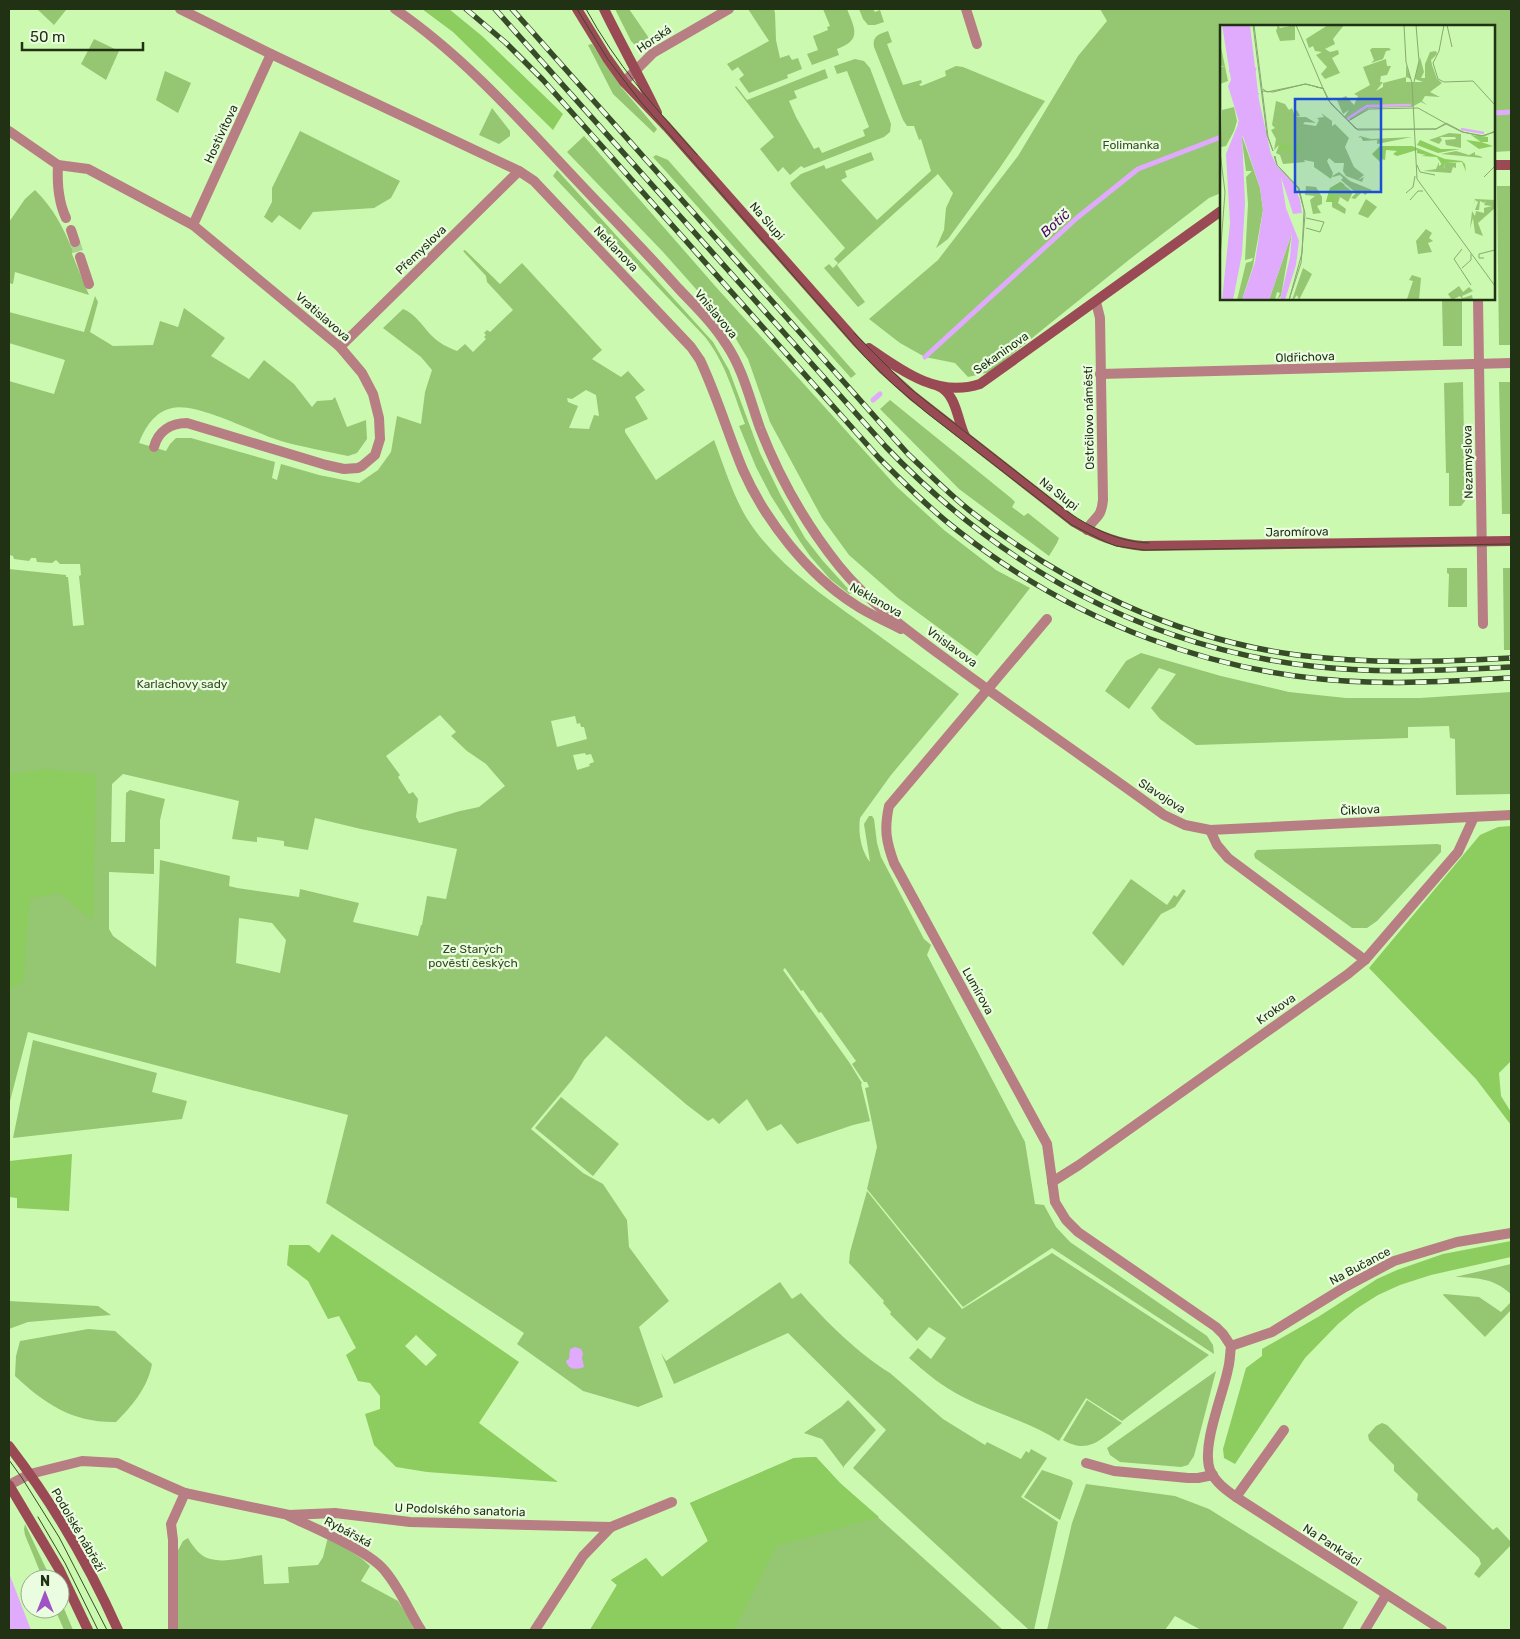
<svg xmlns="http://www.w3.org/2000/svg" width="1520" height="1639" font-family="Rubik,sans-serif">
  <rect width="100%" height="100%" fill="#ccf9b0"/>
  <!-- green -->
  <g fill="#95c672" fill-rule="evenodd">
    <path d="M37,9H63L66,10L54,25Z"/>
    <path d="M615,9H629L653,44L638,48L631,41Z"/>
    <path d="M748,9H774L775,13L776,40L780,58L789,55L792,60L798,58L802,69L787,75L788,78L749,93L739,79L744,75L738,67L732,71L727,64L769,41Z"/>
    <path d="M823,9H847C855,29 862,40 837,49L839,55L812,65L807,54L818,50L813,36L828,30L827,27L830,26Z"/>
    <path d="M859,9H873L875,12L880,10L884,22L875,25H868L863,19Z"/>
    <path d="M1100,9H1511V151L1494,152V26H1221V193L1209,198L1130,259L990,372L968,377L955,363L925,357L900,343L869,319L938,260L1018,156L1078,56L1107,21Z"/>
    <path d="M888,31L892,42L887,44L903,85L921,80L922,83L919,84L921,86L946,76L945,71L956,66L963,67L1045,101L999,169L948,239L936,248L944,230L946,208L953,193L938,174L837,265L865,302L858,307L824,268L829,264L833,268L838,263L834,259L845,248L792,187L790,183L801,174L824,165L826,169L871,152L874,160L845,171L847,177L841,180L877,220L931,171L921,139L919,140L914,126H907L903,120L874,47C872,36 879,34 888,31Z"/>
    <path d="M94,39L119,51L106,80L81,64Z"/>
    <path d="M592,44L622,88L657,129L654,133L613,94L588,45Z"/>
    <path d="M855,59L864,61L870,68L891,124L890,132L884,137L804,168L801,166L790,175L783,167L778,172L760,149L774,137L735,87L736,86L747,100L825,69L828,78L794,91L797,98L789,101L796,117L814,149L819,147L822,153L865,136L863,130L869,127L847,71L837,74L834,66Z"/>
    <path d="M165,71L191,83L178,113L156,100Z"/>
    <path d="M492,108L510,131V136L499,144L479,135Z"/>
    <path d="M300,131L400,181L391,198L374,208L313,212L300,230L279,215L272,223L264,217L272,202V188Z"/>
    <path d="M584,136L716,287L896,486L944,530L996,570L1030,588L977,656L898,598L849,555L822,518L770,422L748,359L727,324L664,253L567,152Z"/>
    <path d="M656,155L668,160L856,374L851,378L653,157Z"/>
    <path d="M557,170L713,342L729,370L760,453L781,496L805,538L823,561L852,593L849,594L830,579L810,556L799,540L771,496L756,467L739,426L745,424C734,394 725,362 705,337L553,176Z"/>
    <path d="M1497,186H1511V345H1499Z"/>
    <path d="M35,190C54,209 63,227 73,251L72,254L89,295L15,272L13,284L9,283V222L25,199Z"/>
    <path d="M465,250L500,284L522,263L602,350L592,359L621,377L628,371L645,390L635,397L648,419L625,429V432L656,480L714,440C724,466 732,493 746,517C774,562 818,592 860,622C893,646 926,670 959,694L891,775L860,818C858,833 861,851 870,862L864,824L869,816H872L874,819L877,843L881,857L924,939L931,945L927,955L1025,1142L1035,1204L1044,1205L1056,1227L1070,1242L1207,1336L1213,1345L1214,1354L1052,1248L963,1307L867,1189L877,1147L865,1088L869,1087L867,1082H864L852,1064L856,1061L821,1012L819,1013L803,990L801,991L785,968L783,970L849,1062L862,1083L861,1084L870,1121L853,1125L797,1144L781,1124L767,1131L747,1099L719,1124L713,1118L708,1121L687,1105L606,1036L584,1060L572,1080L531,1129L583,1173L603,1184L627,1220L629,1247L669,1301L639,1327L663,1397L638,1407L583,1391L517,1344L524,1333L326,1203L348,1115L28,1032L9,1105V569L66,575V577H68L73,626L84,625L79,576L81,575L80,564H60L56,560L52,563L37,562L36,558H31L29,561L14,559L13,556L9,555V381L54,394L65,360L9,343V312L84,332L95,296L98,302L90,332L113,346L153,345L160,321L178,327L184,308L225,338L211,356L249,379L264,360L294,384L312,407L317,401L332,400L335,397L347,427L366,420L367,439L357,453L348,456C326,451 302,447 281,441C254,433 197,402 172,408C154,412 145,428 139,443L166,451L170,444L176,438H191L275,462L272,478L277,480L281,464L319,475L359,483L378,470L391,452L397,416L421,424L425,392L432,370L421,357L383,328L403,309C415,313 423,327 432,336C439,343 447,347 457,351L465,344L473,352L486,339L484,337L486,335L484,333L487,330L490,332L513,310L487,282L486,276L463,251ZM586,390L596,395L599,416L594,415L589,429L569,428L578,406L568,402L567,398L572,399ZM440,715L456,732L451,736L467,751L486,764L505,786L479,807L460,811L419,823L416,817L418,799L413,792L409,794L398,777L400,775L386,756ZM575,716L577,724L580,723L581,727H584L587,739L557,747L551,721ZM585,753L586,755L591,754L594,762L589,764L590,766L577,770L573,755ZM123,774L239,801L232,839L257,842V837L284,841V846L308,850L315,818L361,829L457,849L446,899L427,896L422,925H421L418,936L353,922L359,903L300,889L299,897L237,888L229,886L230,876L160,860L156,967L113,936L109,929V872L154,874V849H160V820L165,799L130,790L126,793L125,842H111L112,784ZM239,918L272,923L286,940L280,973L236,963Z"/>
    <path d="M1442,299H1462V346H1443Z"/>
    <path d="M1463,382L1465,501L1461,506H1449V473H1446L1444,383Z"/>
    <path d="M1499,382H1511V514H1502Z"/>
    <path d="M890,400L1011,498L1015,502L1012,507L1024,516L1028,513L1059,538L1057,543L1049,556L959,489L880,409Z"/>
    <path d="M1447,568H1467V607H1448L1449,574L1447,573Z"/>
    <path d="M1503,568H1511V650H1504Z"/>
    <path d="M1141,653L1221,676L1289,692L1346,698H1420L1511,692V794L1456,795L1455,739L1450,738L1449,726L1408,727V738L1196,745L1160,719L1151,708L1176,674L1159,668L1129,709L1105,691L1126,661Z"/>
    <path d="M1437,844L1441,845V852L1377,921L1367,928H1352L1255,858L1254,854L1257,850Z"/>
    <path d="M1131,879L1167,905L1174,895L1177,897L1183,889L1186,891L1175,907L1161,914L1123,966L1092,933Z"/>
    <path d="M33,1040L157,1073L152,1092L187,1101L182,1119L13,1138Z"/>
    <path d="M561,1097L619,1144L593,1176L535,1128Z"/>
    <path d="M867,1191L962,1309L1052,1253L1209,1355L1122,1421L1086,1398L1059,1441C1030,1422 994,1413 963,1397C943,1387 926,1373 909,1358L918,1348L931,1359L946,1338L929,1327L917,1341L890,1314L891,1312L883,1303L884,1301L849,1263L850,1252Z"/>
    <path d="M1511,1264V1294C1493,1278 1478,1278 1455,1277Z"/>
    <path d="M780,1282L792,1299L801,1293C824,1320 860,1355 890,1373L943,1419L985,1445L987,1442L1021,1459L1026,1451L1029,1453L1031,1449L1047,1458L1021,1497L1058,1522L1034,1630H1029L853,1468L886,1430L788,1333L674,1384L661,1353L666,1361Z"/>
    <path d="M1444,1294L1479,1297L1501,1312L1511,1302V1310L1485,1337L1443,1295Z"/>
    <path d="M9,1301L98,1306L111,1315L28,1322L9,1329Z"/>
    <path d="M88,1329L115,1331L152,1364C148,1387 132,1406 116,1422C73,1423 45,1404 15,1376L16,1356L20,1341Z"/>
    <path d="M1216,1371L1194,1456L1188,1465L1181,1467L1120,1462L1110,1455L1107,1448Z"/>
    <path d="M848,1400L876,1430L844,1466V1468L822,1439L804,1433L841,1407Z"/>
    <path d="M1087,1400L1122,1423C1101,1439 1089,1455 1063,1440Z"/>
    <path d="M1382,1423L1387,1425L1493,1530L1497,1527L1511,1542V1545L1479,1578L1474,1574L1481,1564L1479,1558L1417,1500L1418,1494L1394,1471V1465L1369,1440L1368,1435L1376,1426Z"/>
    <path d="M816,1457L840,1483L1003,1630H590L617,1585L611,1580L646,1558L662,1577L708,1541L690,1503L794,1458Z"/>
    <path d="M1042,1470L1071,1480L1073,1483L1060,1520L1024,1497Z"/>
    <path d="M1086,1484L1175,1496L1209,1509L1358,1602L1342,1630H1201L1175,1616L1165,1630H1047L1072,1523Z"/>
    <path d="M25,1524L51,1579H43L25,1535L24,1529Z"/>
    <path d="M328,1537L361,1558L370,1566L361,1581L398,1601L417,1630H168L176,1554L183,1541L188,1538C192,1545 199,1555 207,1558C224,1564 245,1557 262,1555L264,1584L289,1583L288,1567L318,1565L323,1557Z"/>
    <path d="M60,1599L73,1630H64L57,1614L61,1612Z"/>
  </g>
  <!-- forest -->
  <g fill="#8dcc5e" fill-rule="evenodd">
    <path d="M422,9H449L482,36L563,114L553,130L453,32Z"/>
    <path d="M46,769L96,774L93,920L59,893L30,898L23,982L9,989V774Z"/>
    <path d="M1511,826V1061L1499,1073L1501,1096L1511,1112V1125L1476,1079L1369,968L1480,835L1498,827Z"/>
    <path d="M72,1154L69,1211L17,1208V1198L9,1197V1161Z"/>
    <path d="M332,1234L519,1362L479,1423L558,1482L427,1472L396,1467L374,1445L365,1414L380,1409V1396L370,1383L358,1381L346,1355L356,1348L339,1316L328,1319L308,1281L287,1265L289,1245H309L319,1253ZM416,1335L437,1355L426,1366L405,1346Z"/>
    <path d="M1511,1241V1257L1431,1275L1400,1285L1378,1295L1356,1309L1338,1324L1305,1358L1235,1464L1224,1458L1223,1449L1246,1368L1262,1356V1349L1318,1317L1377,1279L1397,1270L1443,1254Z"/>
    <path d="M816,1457L840,1483L879,1517L776,1546L734,1630H590L617,1585L611,1580L646,1558L662,1577L708,1541L690,1503L794,1458Z"/>
  </g>
  <!-- water -->
  <g fill="#e1abfd">
    <path d="M575,1347L581,1349L583,1353L582,1358L584,1367C577,1370 568,1370 566,1361L569,1359L570,1349Z"/>
    <path d="M9,1573L31,1630H9Z"/>
  </g>
  <g fill="none" stroke-linecap="round" stroke-linejoin="round">
    <!-- stream -->
    <g stroke="#e1abfd" stroke-width="5">
      <path d="M1494,113L1511,112"/>
      <path d="M925,357L1078,217L1138,169L1221,137"/>
      <path d="M873,400L880,394"/>
    </g>
    <!-- minor-tunnel -->
    <path stroke="#aad191" stroke-width="10" stroke-dasharray="10 5" stroke-linecap="butt" d="M75,242L80,257"/>
    <!-- minor -->
    <g stroke="#b77e83" stroke-width="10">
      <path d="M180,9L271,54L519,171L534,181L691,347L700,360C717,396 728,434 743,470C765,520 808,575 854,604C868,614 886,621 901,629"/>
      <path d="M966,9L977,44"/>
      <path d="M624,82L653,53L729,9"/>
      <path d="M9,131L58,165L88,169L193,225L340,347L362,373L373,394L379,418L380,439L375,455L362,466L358,468L344,469L326,465L187,423C171,423 158,431 154,447"/>
      <path d="M58,165C57,183 58,201 66,218"/>
      <path d="M193,225L271,54"/>
      <path d="M71,230L75,242"/>
      <path d="M80,257L89,284"/>
      <path d="M1478,299L1483,624"/>
      <path d="M340,347L519,171"/>
      <path d="M1100,374L1511,363"/>
      <path d="M1087,530C1094,516 1101,520 1103,500L1100,318L1096,302"/>
      <path d="M1047,619L889,806C884,829 886,841 894,863L1047,1144L1055,1202L1066,1220L1078,1232L1216,1327L1223,1334L1231,1346"/>
      <path d="M1210,830L1217,845L1228,858L1365,960"/>
      <path d="M1052,1182L1079,1165L1348,974L1365,960L1458,852L1474,817"/>
      <path d="M1231,1346C1230,1354 1230,1362 1228,1369C1223,1395 1201,1446 1210,1470C1215,1482 1226,1490 1236,1497L1442,1630"/>
      <path d="M1231,1346L1272,1332L1345,1287L1394,1261L1457,1242L1511,1233"/>
      <path d="M1086,1463L1114,1471L1188,1478H1198L1213,1475"/>
      <path d="M9,1485L30,1474L82,1461L117,1463L185,1493L289,1515L335,1513L410,1522L611,1527L672,1502"/>
      <path d="M1236,1497L1284,1430"/>
      <path d="M289,1516C314,1528 370,1551 385,1571C400,1589 409,1611 421,1630"/>
      <path d="M173,1630V1540L171,1524L185,1493"/>
      <path d="M535,1630L583,1556L611,1527"/>
      <path d="M1365,1630L1386,1595"/>
    </g>
    <!-- tertiary -->
    <path stroke="#b77e83" stroke-width="10" d="M395,9C475,64 537,140 604,209C629,235 654,261 678,288C695,306 713,323 726,344C743,369 750,400 760,428C779,477 807,526 839,566C873,608 922,641 965,673C1031,721 1098,767 1164,815L1185,825L1210,830L1511,815"/>
    <!-- secondary -->
    <g stroke="#994a54" stroke-width="10">
      <path d="M577,9L607,58L624,82L667,127L856,341L883,369L913,396L1074,522C1096,535 1117,544 1143,546L1511,541"/>
      <path d="M604,9C621,44 640,77 657,113"/>
      <path d="M1494,165H1511"/>
      <path d="M869,348C902,371 938,398 980,384L1221,211"/>
      <path d="M938,386C957,394 957,420 965,436"/>
      <path d="M9,1446C52,1502 89,1565 118,1630"/>
      <path d="M9,1485L59,1569L88,1630"/>
    </g>
    <!-- tram -->
    <g stroke="#374b28" stroke-width="1">
      <path d="M577,9L607,58L640,101L865,357L894,385L927,413L1072,525L1106,542L1116,546L1144,550L1511,544"/>
      <path d="M586,9C615,63 656,109 697,155"/>
      <path d="M854,333L907,386L927,402L1068,512C1093,529 1119,542 1149,543"/>
      <path d="M9,1460L22,1478L59,1537L107,1630"/>
      <path d="M38,1517L65,1563L98,1630"/>
    </g>
    <!-- rail casing -->
    <g stroke="#374b28" stroke-width="5.5">
      <g id="rail">
        <path d="M466,9L506,43L543,80L879,458C904,483 929,508 957,530C1074,622 1218,678 1368,682C1415,684 1464,680 1511,678"/>
        <path d="M495,9L886,447C1001,567 1145,647 1311,666C1378,674 1445,670 1511,667"/>
        <path d="M512,9L908,454C928,473 948,493 969,510C1064,585 1177,639 1297,655C1368,664 1440,662 1511,658"/>
      </g>
    </g>
    <!-- rail -->
    <use href="#rail" stroke="#ebfde0" stroke-width="4" stroke-dasharray="11" stroke-linecap="butt"/>
  </g>
  <g text-anchor="middle" stroke-width="4.5" stroke-linejoin="round" paint-order="stroke">
    <!-- street labels -->
    <g font-size="12" fill="#203114" stroke="#ebfde0">
      <text transform="translate(654 39) rotate(-34)" y="4">Horská</text>
      <text transform="translate(221 134) rotate(-65)" y="4">Hostivítova</text>
      <text transform="translate(767 221) rotate(49)" y="4">Na Slupi</text>
      <text transform="translate(616 249) rotate(46)" y="4">Neklanova</text>
      <text transform="translate(421 250) rotate(-44)" y="4">Přemyslova</text>
      <text transform="translate(716 314) rotate(50)" y="4">Vnislavova</text>
      <text transform="translate(323 317) rotate(41)" y="4">Vratislavova</text>
      <text transform="translate(1001 353) rotate(-35)" y="4">Sekaninova</text>
      <text transform="translate(1305 357) rotate(-2)" y="4">Oldřichova</text>
      <text transform="translate(1089 418) rotate(-91)" y="4">Ostrčilovo náměstí</text>
      <text transform="translate(1468 462) rotate(-91)" y="4">Nezamyslova</text>
      <text transform="translate(1059 494) rotate(38)" y="4">Na Slupi</text>
      <text transform="translate(1297 532) rotate(-1)" y="4">Jaromírova</text>
      <text transform="translate(876 600) rotate(29)" y="4">Neklanova</text>
      <text transform="translate(952 647) rotate(36)" y="4">Vnislavova</text>
      <text transform="translate(1162 796) rotate(33)" y="4">Slavojova</text>
      <text transform="translate(1360 810) rotate(-3)" y="4">Čiklova</text>
      <text transform="translate(978 991) rotate(61)" y="4">Lumírova</text>
      <text transform="translate(1276 1009) rotate(-35)" y="4">Krokova</text>
      <text transform="translate(1360 1266) rotate(-28)" y="4">Na Bučance</text>
      <text transform="translate(460 1510) rotate(2)" y="4">U Podolského sanatoria</text>
      <text transform="translate(78 1530) rotate(60)" y="4">Podolské nábřeží</text>
      <text transform="translate(348 1532) rotate(28)" y="4">Rybářská</text>
      <text transform="translate(1332 1545) rotate(33)" y="4">Na Pankráci</text>
    </g>
    <!-- park labels -->
    <g font-size="12" fill="#334c20" stroke="#ebfde0">
      <text x="1131" y="149">Folimanka</text>
      <text x="182" y="688">Karlachovy sady</text>
      <text x="473" y="953">Ze Starých<tspan x="473" dy="14">pověstí českých</tspan></text>
    </g>
    <!-- water labels -->
    <g font-size="14" font-style="italic" fill="#4c0766" stroke="#ebfde0">
      <text transform="translate(1055 223) rotate(-42)" y="5">Botič</text>
    </g>
  </g>
  <!-- overview -->
  <g transform="translate(1220 25)">
    <rect width="275" height="275" fill="#ccf9b0"/>
    <path d="M58,0L60,3L75,0V15L60,16L56,6ZM108,0H124L113,14L115,19L105,24L110,27L118,25L119,29L112,33L120,48L105,54L101,49L107,42L96,30L102,27L95,26L93,21L89,23L86,14ZM0,17L8,56L0,59V42L5,41H0ZM152,23H169L171,25L166,26L163,34L151,38L154,35L150,25ZM216,26L217,29L211,35L212,40L217,54L222,58L210,67L220,72L205,71L202,76L207,80L201,77L192,82L149,83L131,95L124,92L129,85L123,89L117,75L126,71L134,80L138,71L134,69L150,60L143,42L166,34L167,41H171L167,50L161,51L160,57H163L156,66L163,62V58L186,52V40L191,54L186,52V57H203L195,54L200,32L204,47L201,53H205V39L210,27ZM56,76L65,79L69,85L72,83L74,89L77,85L80,91L75,92H86L96,98L85,97L83,99L96,101L99,95L97,93L104,92L101,88L112,96V101L115,99L129,113L125,122L134,142L144,150L138,155L144,152L142,157L126,151L123,146L124,138H115L109,133L107,136L113,148L111,154L94,142V137L84,135L85,137L63,139L60,130L56,128L59,120L54,125L56,114L51,105L55,103L52,100ZM14,82L17,96L14,106L6,121L1,122L2,85ZM21,108L40,163L43,185L33,241L22,275H17L26,238L32,236L33,233L25,235L28,179L26,152L32,146H26ZM229,108L241,109V123L226,120L225,115L236,114L235,112H220L222,115L219,119L209,115ZM140,111L151,114L192,112L157,119V115L143,116L141,112L138,113ZM236,126L249,130L255,127V130L260,131L263,133L221,129ZM219,137V141L223,138L224,144L225,138H236V143L233,142L231,148L203,146L216,144ZM119,147L130,156L152,165L145,170L142,167L135,174L131,173L136,168L121,155L123,153L120,150L113,152L112,151ZM120,157L133,167L128,177L120,172L118,178L126,184L125,189L112,182V177H106L110,163ZM86,161L96,162L102,172V179L97,181L101,188L93,189L90,175L95,171L85,170ZM146,174L157,182L148,193L138,189ZM255,174L275,175V183L258,198L263,211L255,208L253,193L250,204L252,186L255,191L256,186L264,188V183L272,181L264,180L266,176L264,178L260,176L259,185H255L258,177L255,175L252,185ZM206,204L212,208L209,213L213,216L208,218L212,227L198,229L196,216ZM72,208L61,271L57,275L60,268L57,267L55,275H49ZM83,243L92,249L79,275L77,270L74,274L77,275H72ZM192,250L201,253L199,275L187,274L193,256L189,255ZM239,261L243,267L249,262L253,266L242,271L243,273L252,270L253,275H243L240,271L232,275L228,269Z" fill="#95c672"/>
    <path d="M251,110L268,112V117H261L273,121L259,124L246,115L261,117ZM200,115L221,124H240L218,128L197,120ZM60,118L74,123L75,118H81L80,126L77,125L70,137L75,126L59,124ZM160,121H192L225,134L242,136L245,139L246,147L242,137L225,138L224,143L217,132L201,131L206,130L197,128V125L177,131L173,129L177,126L166,125L165,135L161,134V138L152,129ZM121,157L125,160L119,162L114,177H106L110,163Z" fill="#8dcc5e"/>
    <path d="M2,0H30L39,75L51,129L57,141L74,159L80,175L82,188L73,189L61,152L66,183L79,216L76,240L65,275H60L70,232L72,208L49,275H22L35,237L43,185L40,163L22,108L25,178L22,229L13,275H2L10,198L6,129L19,97L8,61L11,55Z" fill="#e1abfd"/>
    <path fill="none" stroke="#e1abfd" stroke-width="2.5" d="M21,0L25,71L50,141L57,196L56,217L38,275M9,46L35,44L23,95L19,98L24,111M127,94L147,81L191,80M21,97L38,68M241,104L264,108M24,110L36,73"/>
    <path fill="none" stroke="#87a972" stroke-width="1" d="M33,0L47,110L53,126M34,0L48,112L53,126M76,0L108,75L136,104H216L226,99L242,107L264,111L275,106M184,0L186,37L192,58L197,154L275,261M224,0L219,26L213,38L218,54L224,57L253,56L275,80M227,0L232,22M194,57L199,36L196,0M96,62L103,63L111,79L138,105L216,104L226,98L243,107L261,111L275,107M43,64L47,67L86,59L104,64M42,66L53,67L85,59L98,62M0,73V89M128,96L149,84L198,83L225,98M0,127L5,167L0,233M54,131L57,140L79,163L85,189L81,238L69,275M55,131L57,140L78,163L84,185L82,228L69,275M197,140L200,147L215,150M264,152L275,141M186,168L193,162L195,151M190,175L198,166H203M86,193L104,197L100,207L86,203M242,224L234,234L251,260M264,233H259V229L275,225M242,243L251,235V229"/>
    <path fill="#1d4ed8" fill-opacity="0.15" stroke="#1d4ed8" stroke-width="2.5" d="M75,74H161V167H75Z"/>
    <rect width="275" height="275" fill="none" stroke="#203114" stroke-width="2.5"/>
  </g>
  <!-- border -->
  <rect width="1520" height="1639" fill="none" stroke="#203114" stroke-width="20"/>
  <!-- north arrow -->
  <g transform="translate(45 1594)"><circle r="24" fill="#ebfde0" stroke="#9aab8e"/>
  <path d="M0-4L9 19L0 12L-9 19Z" fill="#a053c4"/>
  <text y="-8" font-size="14" font-weight="bold" text-anchor="middle" fill="#203114">N</text>
  </g>
  <!-- scale -->
  <path d="M22 42v8h121v-8" fill="none" stroke="#203114" stroke-width="2.5"/>
  <text x="30" y="42" font-size="15" fill="#203114" stroke="#ebfde0" stroke-width="4" paint-order="stroke">50 m</text>
</svg>
